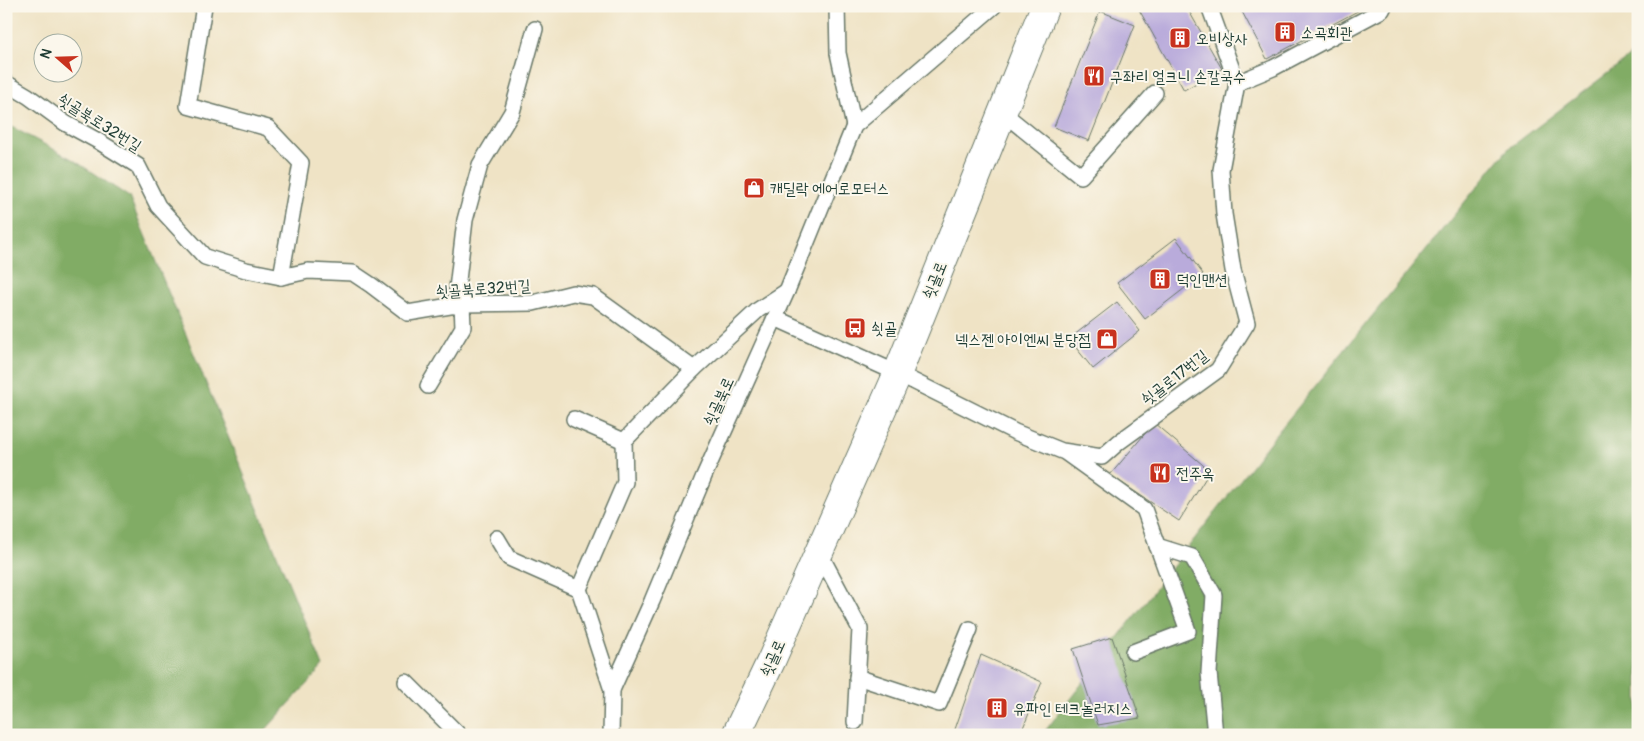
<svg xmlns="http://www.w3.org/2000/svg" width="1644" height="741" font-family="Pangolin,'Poor Story',sans-serif">
  <rect width="100%" height="100%" fill="#fbf7ec"/>
  <filter id="ink" filterUnits="userSpaceOnUse"><feTurbulence type="fractalNoise" baseFrequency=".02" numOctaves="2"/><feDisplacementMap in="SourceGraphic" scale="10" xChannelSelector="R" yChannelSelector="G"/><feConvolveMatrix kernelMatrix="1 2 1 2 8 2 1 2 1" color-interpolation-filters="sRGB"/></filter>
  <filter id="wash" filterUnits="userSpaceOnUse"><feTurbulence type="fractalNoise" baseFrequency=".0096" numOctaves="4" result="noise"/><feDisplacementMap in="SourceGraphic" scale="20" xChannelSelector="R" yChannelSelector="G"/><feGaussianBlur stdDeviation="1.12" result="paint"/><feColorMatrix in="noise" values="0 0 0 0 0 0 0 0 0 0 0 0 0 0 0 0 0 1.4 0 .05"/><feComposite in="paint" operator="in"/></filter>
  <g filter="url(#wash)">
    <rect width="100%" height="100%" fill="#efe3c5"/>
    <!-- forest -->
    <g fill="#81ac65" stroke="#50744c">
      <path d="M1638,50V735H1042L1269,443L1507,150Z"/>
      <path d="M6,124L72,159L129,197L323,666L261,735H6Z"/>
    </g>
    <g id="blocks">
      <!-- building -->
      <g fill="#b9abdb">
        <path d="M1137,6H1186L1222,69L1184,90Z"/>
        <path d="M1239,6H1367L1267,59Z"/>
        <path d="M1100,11L1135,25L1089,141L1054,127Z"/>
        <path d="M1176,238L1203,274L1145,319L1117,283Z"/>
        <path d="M1117,302L1140,331L1093,369L1069,339Z"/>
        <path d="M1154,423L1210,471L1179,521L1110,475Z"/>
        <path d="M1112,637L1140,718L1098,725L1073,649Z"/>
        <path d="M981,655L1042,682L1020,735H953Z"/>
        <path d="M1170,730L1172,735H1157V734Z"/>
      </g>
    </g>
  </g>
  <g filter="url(#ink)">
    <use href="#blocks" fill-opacity="0" stroke="#687767" stroke-width="1"/>
    <g fill="none" stroke-linecap="round" stroke-linejoin="round">
      <!-- service casing -->
      <g stroke="#687767" stroke-width="18">
        <g id="service">
          <path d="M204,6L188,106L268,128L301,163L281,277"/>
          <path d="M837,6L838,53L854,126"/>
          <path d="M6,83L28,96L65,123L98,141L138,166L158,206L205,257L246,270L281,277L308,271L353,273L371,285L408,313L462,304L533,303L573,293L593,296L694,369"/>
          <path d="M1237,83L1273,68L1382,10L1384,6"/>
          <path d="M1002,112L1081,176L1155,93"/>
          <path d="M455,306L465,220L480,165L512,112L535,29"/>
          <path d="M775,318L897,373L1015,432L1062,451L1102,457L1119,442L1218,370L1247,323L1233,270L1224,214L1221,170L1237,83L1209,6"/>
          <path d="M428,386L463,327L462,304"/>
          <path d="M574,419L624,441"/>
          <path d="M1066,453L1144,509L1188,631L1133,652"/>
          <path d="M497,538L509,558L579,589L612,690"/>
          <path d="M1157,546L1192,557L1214,595L1209,673L1215,735"/>
          <path d="M819,552L860,629L855,722"/>
          <path d="M579,589L625,482L624,441L694,369L758,310L787,291"/>
          <path d="M857,677L939,704L970,629"/>
          <path d="M406,682L459,735"/>
          <path d="M611,735L612,690L652,601L704,476L787,291L854,126L994,6"/>
        </g>
      </g>
      <!-- minor casing -->
      <g stroke="#687767" stroke-width="30">
        <path id="minor" d="M736,735L772,659L894,382L1045,6"/>
      </g>
      <!-- service -->
      <use href="#service" stroke="#fff" stroke-width="15"/>
      <!-- minor -->
      <use href="#minor" stroke="#fff" stroke-width="28"/>
    </g>
  </g>
  <!-- icons -->
  <defs>
    <g id="building-square" transform="scale(1.125)"><rect x="-9" y="-9" width="18" height="18" rx="4" fill="#c8321e" stroke="#fbf7ec"/><path d="M-4-6H4V6H1V3H-1V6H-4ZM-2.5-4.3h1.7v1.8h-1.7ZM.8-4.3h1.7v1.8H.8ZM-2.5-1h1.7V.8h-1.7ZM.8-1h1.7V.8H.8Z" fill="#fff"/></g>
    <g id="restaurant-square" transform="scale(1.125)"><rect x="-9" y="-9" width="18" height="18" rx="4" fill="#c8321e" stroke="#fbf7ec"/><path d="M-5-6h1v4h1v-4h1v4h1v-4h1v5L-1.5 .5V6h-2V.5L-5-1ZM5-6V6H3V1.5H1.5Q1.5-4 5-6Z" fill="#fff"/></g>
    <g id="shop-square" transform="scale(1.125)"><rect x="-9" y="-9" width="18" height="18" rx="4" fill="#c8321e" stroke="#fbf7ec"/><path d="M-5-2.5h2.3a2.7 3.5 0 0 1 5.4 0H5L5.5 6h-11ZM-1.5-2.5h3a1.5 2.3 0 0 0-3 0Z" fill="#fff"/></g>
    <g id="bus-square" transform="scale(1.125)"><rect x="-9" y="-9" width="18" height="18" rx="4" fill="#c8321e" stroke="#fbf7ec"/><path d="M-5-6H5V4H4V6H2V4H-2V6H-4V4H-5ZM-3.5-4V0h7V-4ZM-3.5 1.2v1.5H-2V1.2ZM2 1.2v1.5H3.5V1.2Z" fill="#fff"/></g>
  </defs>
  <g fill-rule="evenodd">
    <use href="#building-square" x="1285" y="32"/>
    <use href="#building-square" x="1180" y="38"/>
    <use href="#restaurant-square" x="1094" y="76"/>
    <use href="#shop-square" x="754" y="188"/>
    <use href="#building-square" x="1160" y="279"/>
    <use href="#bus-square" x="855" y="328"/>
    <use href="#shop-square" x="1107" y="339"/>
    <use href="#restaurant-square" x="1160" y="473"/>
    <use href="#building-square" x="997" y="708"/>
  </g>
  <g text-anchor="middle" stroke-width="4" stroke-linejoin="round" paint-order="stroke">
    <!-- poi labels -->
    <g font-size="16" fill="#1f3d34" stroke="#fbf7ec" text-anchor="start">
      <text x="1301" y="38">소곡회관</text>
      <text x="1196" y="44">오비상사</text>
      <text x="1110" y="82">구좌리 얼크니 손칼국수</text>
      <text x="770" y="194">캐딜락 에어로모터스</text>
      <text x="1176" y="285">덕인맨션</text>
      <text x="871" y="334">쇳골</text>
      <text x="1091" y="345" text-anchor="end">넥스젠 아이엔씨 분당점</text>
      <text x="1176" y="479">전주옥</text>
      <text x="1013" y="714">유파인 테크놀러지스</text>
    </g>
    <!-- street labels -->
    <g font-size="16" fill="#1f3d34" stroke="#fbf7ec">
      <text transform="translate(100 122) rotate(32)" y="6">쇳골북로32번길</text>
      <text transform="translate(934 280) rotate(-68)" y="6">쇳골로</text>
      <text transform="translate(483 288) rotate(-4)" y="6">쇳골북로32번길</text>
      <text transform="translate(1174 377) rotate(-38)" y="6">쇳골로17번길</text>
      <text transform="translate(718 401) rotate(-66)" y="6">쇳골북로</text>
      <text transform="translate(772 658) rotate(-66)" y="6">쇳골로</text>
    </g>
  </g>
  <!-- margin -->
  <rect width="1644" height="741" fill="none" stroke="#fbf7ec" stroke-width="25"/>
  <!-- north arrow -->
  <g transform="translate(58 58) rotate(290)"><circle r="24" fill="#fbf7ec" stroke="#a3ada2"/>
  <path d="M0-4L9 19L0 12L-9 19Z" fill="#c8321e"/>
  <text y="-8" font-size="14" font-weight="bold" text-anchor="middle" fill="#1f3d34">N</text>
  </g>
</svg>
